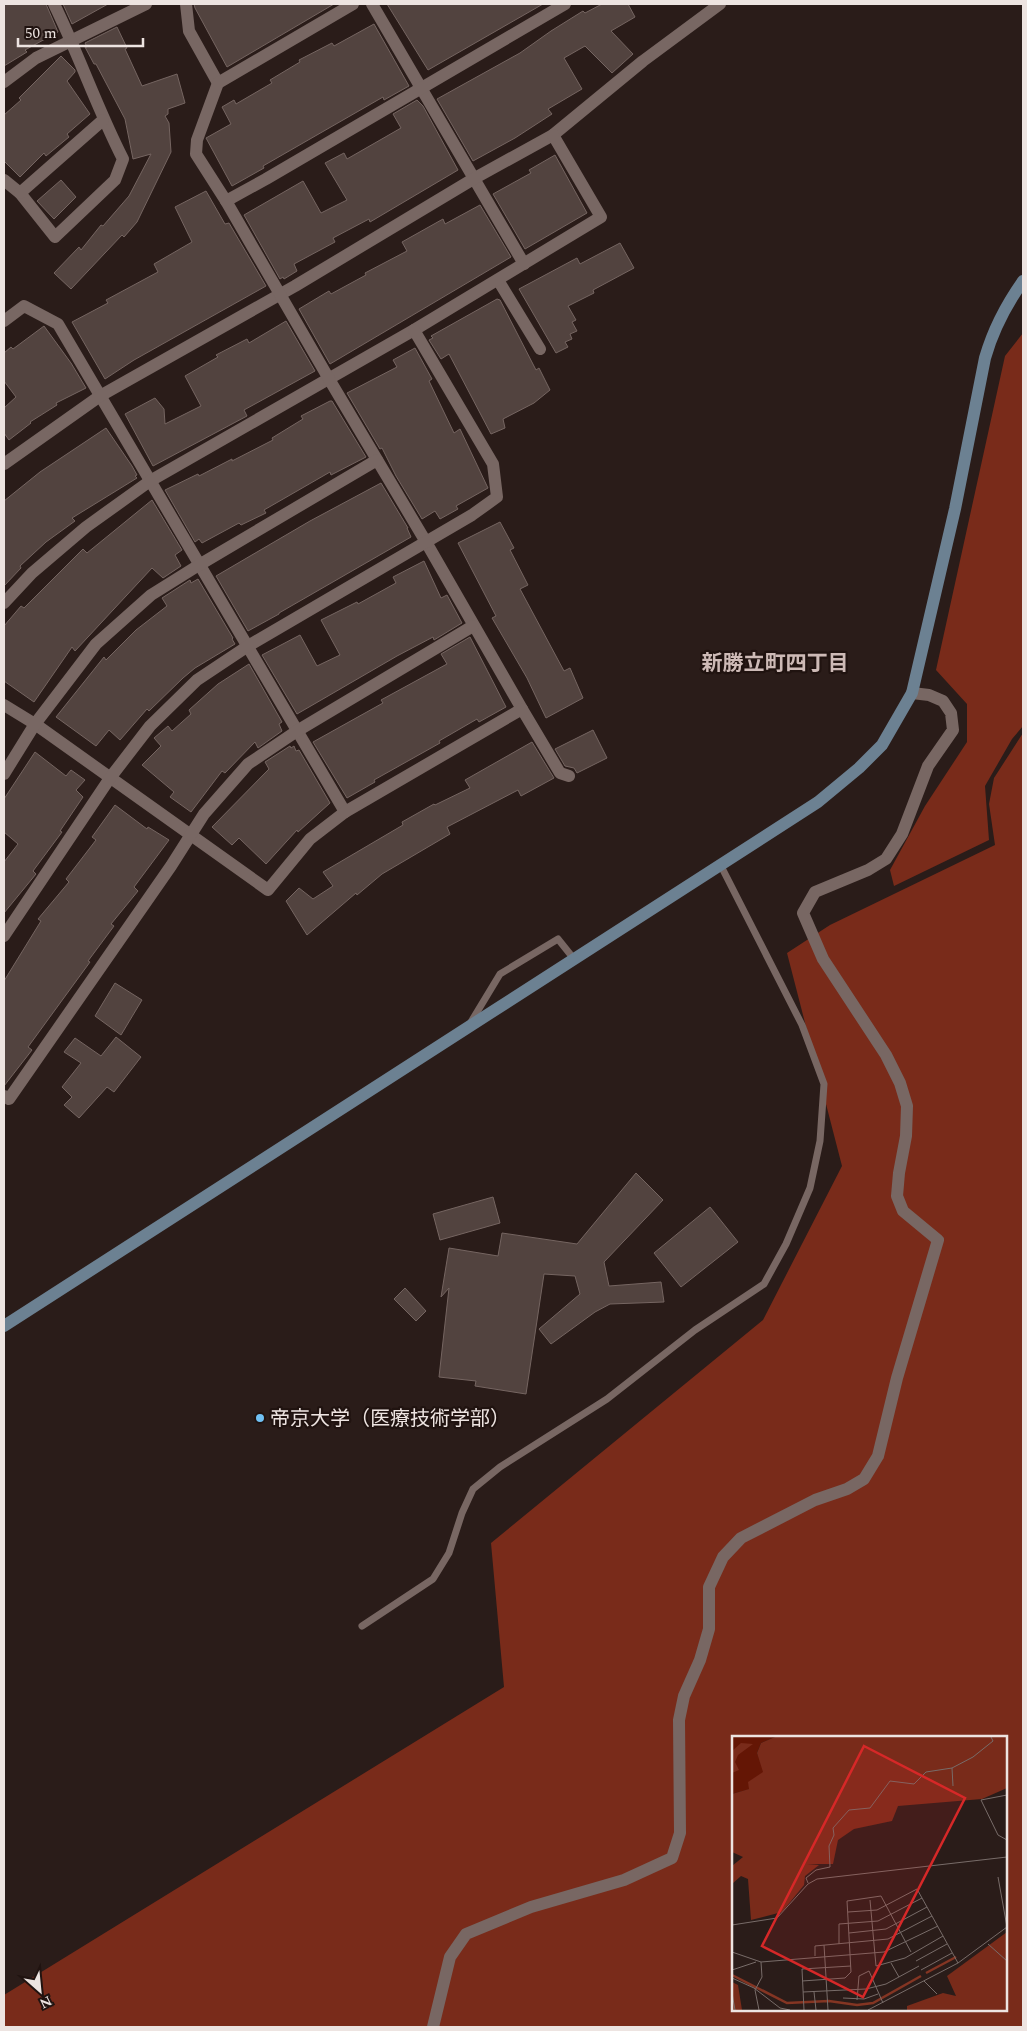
<svg xmlns="http://www.w3.org/2000/svg" width="1027" height="2031" font-family="Spectral,'Noto Sans JP',serif">
  <rect width="100%" height="100%" fill="#2a1c19"/>
  <!-- forest -->
  <g fill="#792b1a" fill-rule="evenodd">
    <path d="M1023,333V726L1012,739L985,786L989,840L894,886L890,870L925,806L967,742V704L936,670L1005,356Z"/>
    <path d="M1023,733V2027H4V1995L504,1687L491,1543L763,1320L842,1166L787,953L830,925L995,845L989,804L994,778ZM733,1737H1006V2010H733Z"/>
  </g>
  <!-- building -->
  <g fill="#52433f" stroke="#756561">
    <path d="M4,4H46L58,32L25,50L27,52L4,66Z"/>
    <path d="M63,4H108L72,24Z"/>
    <path d="M194,4H334L227,67L195,8Z"/>
    <path d="M387,4H543L428,70Z"/>
    <path d="M602,4H628L635,17L611,31L633,54L612,73L585,46L564,58L582,89L548,109L552,114L515,138L473,161L437,99L520,53L551,31L583,11L585,13Z"/>
    <path d="M374,24L409,86L384,100L383,97L263,166L264,168L232,186L206,138L231,124L222,107L234,100L236,104L272,83L270,80L300,62L299,60L332,43L334,46Z"/>
    <path d="M117,27L127,48L125,49L142,86L177,74L185,103L168,109V114L165,116L169,123L171,152L137,222L124,237L122,235L71,289L54,273L79,247L81,250L101,225L103,226L129,196L151,154L133,159L125,119L96,64H94L85,47H87L85,43Z"/>
    <path d="M61,56L75,70V72L67,81L90,114L67,134L69,137L46,156L44,153L20,177L4,161V115L21,100L19,98Z"/>
    <path d="M417,100L423,106L458,170L370,222L369,219L333,238L335,242L294,264L297,271L284,279L283,277L280,279L244,215L303,181L321,213L347,200L325,163L344,153L347,159L401,128L393,114Z"/>
    <path d="M555,155L587,213L525,249L493,194L531,173L529,170Z"/>
    <path d="M61,180L76,197L54,219L37,201Z"/>
    <path d="M206,191L225,224L229,223L266,286L134,360L105,379L72,322L108,303L106,300L158,272L154,264L192,242L175,207Z"/>
    <path d="M480,205L511,257L330,364L299,309L329,291L331,294L366,275L365,273L407,251L402,242L443,219L445,224Z"/>
    <path d="M620,243L634,268L593,290L594,293L568,306L576,320L572,322L577,331L570,334L572,339L565,342L568,347L556,353L519,289L577,258L580,264Z"/>
    <path d="M497,299L500,300L536,370L539,368L550,390L534,403L503,419L505,428L491,434L449,354L441,359L429,340L433,338L431,336Z"/>
    <path d="M286,321L315,371L244,410L247,416L153,466L125,414L155,398L164,409L165,424L201,406L185,376L218,357L216,355L247,339L249,343Z"/>
    <path d="M44,326L71,363L86,388L56,403L57,405L30,422L31,423L9,440L4,433V408L16,397L4,381V353L11,347L13,349Z"/>
    <path d="M415,348L432,379L429,381L454,433L460,429L487,486L488,488L456,506L458,509L440,519L435,511L422,519L396,476L382,448L380,449L347,393L397,367L393,360Z"/>
    <path d="M330,401H332L366,457L331,475L330,472L264,510L266,513L241,525L239,523L202,543L199,539L195,542L165,490L198,474L199,476L232,459V461L273,440L272,438L303,419L301,416Z"/>
    <path d="M106,428L132,466L137,475L135,476L137,478L72,518L75,521L46,542L20,566L21,568L4,586V501L40,472Z"/>
    <path d="M381,483L408,528H407L411,537L279,613V614L248,631L216,576L310,521Z"/>
    <path d="M152,500L182,550L175,555L181,566L163,578L152,568L75,651L72,647L34,702L4,681V626L21,606L24,608L83,549L87,553Z"/>
    <path d="M500,522L514,548L510,550L528,585L520,589L564,671L570,668L583,698L546,718L527,678L492,618L496,616L458,543Z"/>
    <path d="M424,561L441,598L447,595L462,623L434,640L433,637L397,656L297,714L262,655L300,635L317,666L340,655L321,620L357,602L358,604L396,583L393,577Z"/>
    <path d="M198,579L233,638L232,639L235,644L195,668L183,678L149,711L147,709L120,740L109,730L96,746L56,717L104,657L106,660L136,630L167,606L162,598L190,580L191,583Z"/>
    <path d="M470,637L506,707L479,722L477,719L439,741L440,743L374,780L375,782L347,798L313,742L383,703L381,700L447,664L441,654Z"/>
    <path d="M249,664L282,722L279,724L282,731L258,748L255,742L225,773L222,771L191,812L170,797L174,792L142,765L161,746L154,738L168,726L172,731L191,714L189,710L218,684Z"/>
    <path d="M593,730L607,758L577,773L574,768L565,766L555,749Z"/>
    <path d="M532,742L554,778L521,796L518,790L447,827L450,834L382,874L357,895L356,893L307,935L286,901L299,888L313,899L333,886L323,872L403,825L402,822L434,804L435,805L470,788L465,780Z"/>
    <path d="M290,746L291,748L294,746L296,751L299,750L330,803L298,832L297,830L266,864L239,838L232,845L212,827L269,769L265,762Z"/>
    <path d="M35,752L66,776L71,770L85,780L76,790L83,797L60,831L62,832L33,871L36,874L4,913V862L18,844L4,832V799Z"/>
    <path d="M115,805L147,829L148,827L169,840L134,887L138,891L111,924L114,926L88,961L90,962L28,1047L32,1050L4,1086V981L41,921L38,919L69,882L66,879L96,840L92,837Z"/>
    <path d="M115,983L142,1000L121,1035L95,1016Z"/>
    <path d="M116,1037L141,1057L114,1092L107,1087L79,1118L64,1105L72,1097L62,1087L81,1063L64,1052L75,1038L101,1056Z"/>
    <path d="M636,1173L663,1200L604,1262L609,1286L661,1282L664,1302L610,1304L595,1312L551,1344L539,1329L580,1294L575,1276L544,1274L526,1394L475,1386L476,1381L439,1377L449,1288L441,1297L449,1248L498,1256L502,1233L577,1244Z"/>
    <path d="M493,1197L500,1223L440,1240L433,1214Z"/>
    <path d="M710,1207L738,1242L681,1287L654,1253Z"/>
    <path d="M405,1288L426,1311L416,1321L394,1299Z"/>
  </g>
  <g fill="none" stroke-linecap="round" stroke-linejoin="round">
    <!-- lane -->
    <g stroke="#786763" stroke-width="7">
      <path d="M471,1022L500,974L558,939L574,959"/>
      <path d="M362,1626L433,1579L449,1553L462,1513L473,1489L500,1467L607,1399L695,1330L764,1284L786,1244L810,1188L820,1141L824,1084L802,1025L720,864"/>
    </g>
    <!-- street -->
    <g stroke="#786763" stroke-width="12">
      <path d="M186,4L189,31L218,83"/>
      <path d="M372,4L524,264"/>
      <path d="M4,82L36,58L146,4"/>
      <path d="M4,180L20,193L55,237L115,180L123,159C97,108 79,55 54,4"/>
      <path d="M20,193L103,120"/>
      <path d="M226,201L266,179L565,4"/>
      <path d="M498,280L540,349"/>
      <path d="M4,321L24,306L58,324L345,812"/>
      <path d="M4,464L100,396L295,286L475,178L553,135L643,61L720,4"/>
      <path d="M4,603L32,573L86,527L150,481L414,330L601,217L553,135"/>
      <path d="M4,705L35,724L268,890L310,839L345,812L522,709L426,542L329,379L226,201L196,154L197,140L218,83L353,4"/>
      <path d="M522,709L560,773L569,776"/>
      <path d="M4,774L35,724L96,644L151,595L199,565L377,460"/>
      <path d="M4,936L110,778L150,726L197,680L248,646L472,515L497,497L493,464L414,330"/>
      <path d="M4,1096L9,1099L171,866L204,814L248,764L297,731L473,626"/>
      <path d="M433,2027L450,1957L466,1934L531,1907L624,1880L672,1858L680,1833L679,1720L684,1696L700,1660L709,1629V1587L723,1557L741,1538L815,1500L847,1489L864,1479L878,1456L897,1378L938,1240L903,1211L897,1196L899,1173L906,1136L907,1106L900,1083L886,1055L823,959L803,913L815,892L868,870L886,859L902,834L928,766L953,730L951,713L943,701L929,695L912,693"/>
    </g>
    <!-- secondary -->
    <path stroke="#6c8192" stroke-width="12" d="M4,1326L818,802L859,768L882,745L912,693L955,509L985,358C993,330 1006,305 1023,281"/>
  </g>
  <!-- markers -->
  <circle fill="#70c1f4" stroke="#201310" stroke-width="2" cx="260" cy="1418" r="5"/>
  <g text-anchor="middle" stroke-width="4.5" stroke-linejoin="round" paint-order="stroke">
    <!-- poi labels -->
    <g font-size="20" fill="#ede4e1" stroke="#201310" text-anchor="start">
      <text x="270" y="1425">帝京大学（医療技術学部）</text>
    </g>
    <!-- neighbourhood labels -->
    <g font-size="21" font-weight="bold" fill="#cdbab6" stroke="#201310">
      <text x="775" y="670">新勝立町四丁目</text>
    </g>
  </g>
  <!-- overview -->
  <g transform="translate(732 1736)">
    <rect width="275" height="275" fill="#2a1c19"/>
    <path d="M0,1H43L29,7L25,17L32,36L18,53L0,58Z" fill="#641605"/>
    <path d="M43,1H275V52L250,63L166,70L160,85L122,93L106,104L101,128H75L87,129L73,140L72,149L50,176L19,184L16,143L9,140L0,148V130L11,121L0,116V58L17,53L16,46L31,36L25,17L29,7ZM9,7L21,8L6,19L3,26L7,34L0,37V15ZM275,196V274H175V270L211,257L224,260L215,240ZM0,246L6,249L10,274H0Z" fill="#792b1a"/>
    <path fill="none" stroke="#843523" stroke-width="2.5" d="M194,237L224,221M0,239L55,267L97,265L125,269L141,267L189,240"/>
    <path fill="none" stroke="#786c69" stroke-width="1" d="M220,32L221,50M275,59L249,64L266,99L275,104M266,141L275,191M76,147L74,142L84,134L98,131L97,110L102,99L101,92L117,74L138,72L158,45L182,48L194,36L220,32L241,21L261,5L259,1M138,164L144,230L173,222L211,200M116,176L145,174L185,153L226,227M0,189L45,182L76,148L85,143L275,121M117,197L154,193L195,171M107,208V188L146,185L190,162M256,208L275,225M92,209L96,274M0,216L29,226L30,241L23,254L27,274M83,220V210L156,203L200,180M184,225L215,208M29,226L152,216L206,190M159,227L167,241M0,234L24,226M189,234L220,217M0,242L22,252L48,272L58,274M70,245L113,242L119,236L115,165L149,160L179,216M192,245L205,258M71,256L134,253L154,248L187,230M82,256L84,274M0,257L3,274M111,262L132,263L146,258M125,264L127,240L137,235L151,267M72,274L70,233L119,230M136,274L226,227L275,191"/>
    <path fill="#d62828" fill-opacity="0.15" stroke="#d62828" stroke-width="2.5" d="M132,10L233,62L131,261L30,210Z"/>
    <rect width="275" height="275" fill="none" stroke="#ede4e1" stroke-width="2.5"/>
  </g>
  <!-- border -->
  <rect width="1027" height="2031" fill="none" stroke="#ede4e1" stroke-width="10"/>
  <!-- north arrow -->
  <g transform="translate(40 1991) rotate(153)" stroke="#201310" stroke-width="4" paint-order="stroke">
  <path d="M0-4L9 19L0 12L-9 19Z" fill="#ede4e1"/>
  <text y="-8" font-size="14" font-weight="bold" text-anchor="middle" fill="#ede4e1">N</text>
  </g>
  <!-- scale -->
  <path d="M18 38v8h125v-8" fill="none" stroke="#ede4e1" stroke-width="2.5"/>
  <text x="25" y="38" font-size="15" fill="#ede4e1" stroke="#201310" stroke-width="4" paint-order="stroke">50 m</text>
</svg>
